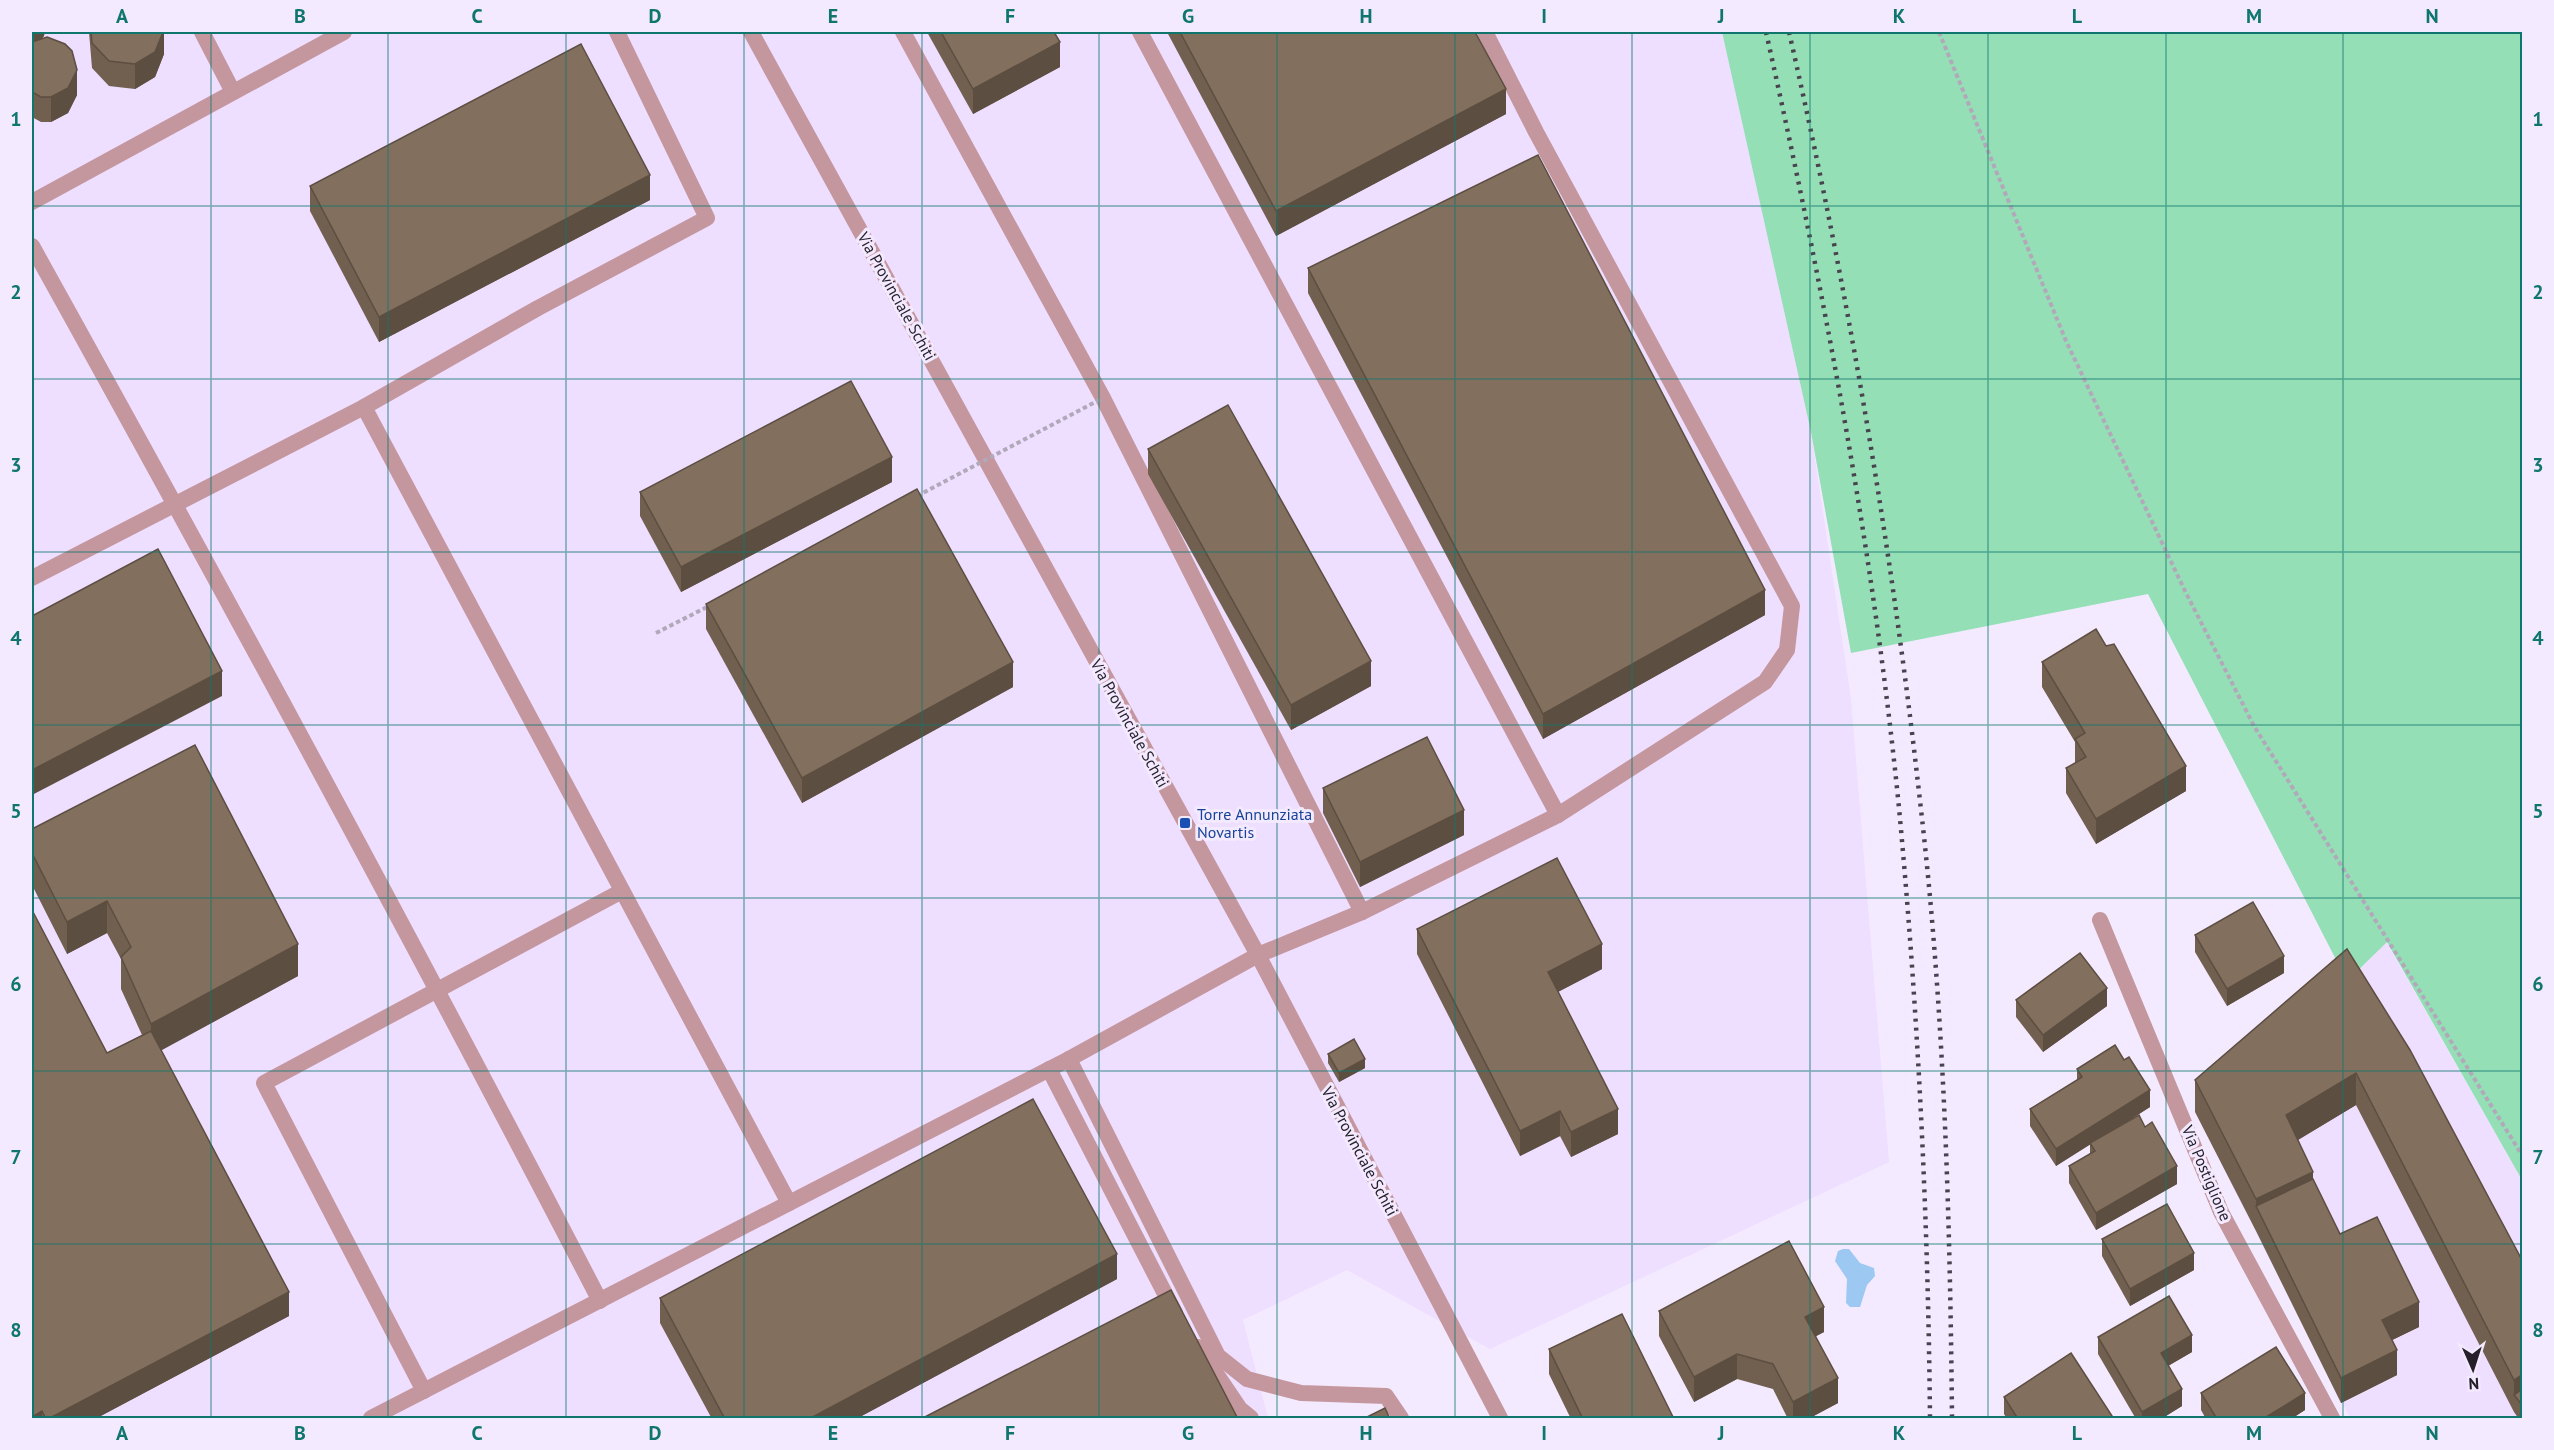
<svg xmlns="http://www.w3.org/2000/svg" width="2554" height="1450" font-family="'PT Sans',sans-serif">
  <rect width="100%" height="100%" fill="#f4eaff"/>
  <!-- built -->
  <g fill="#eedeff">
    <path d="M32,32H1722L1811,432L1851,699L1889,1162L1490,1349L1347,1270L1243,1320L1268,1418H32Z"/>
    <path d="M2386,942L2522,1180V1418H2350L2195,1112L2347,981Z"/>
  </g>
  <!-- green -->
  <path fill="#94dfb6" d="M1722,32H2522V1180L2387,942L2347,981L2148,594L1851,653L1811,432Z"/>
  <!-- water -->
  <path fill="#9cc8f2" d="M1843,1249H1849L1860,1263L1874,1268L1875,1276L1867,1285L1860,1307H1850L1846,1303L1847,1279L1835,1261L1838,1251Z"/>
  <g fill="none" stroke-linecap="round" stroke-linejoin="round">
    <!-- path -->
    <path stroke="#b1a9ba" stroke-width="4" stroke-dasharray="4.5 3" stroke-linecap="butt" d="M1939,32L2066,341L2185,591L2254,726L2522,1155"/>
    <!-- service -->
    <g stroke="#c4969d" stroke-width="16">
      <path d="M202,32L233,92"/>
      <path d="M903,32L1103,398L1362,912"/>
      <path d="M1140,32L1558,815"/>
      <path d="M32,202L344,32"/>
      <path d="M32,246C226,595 416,946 600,1301"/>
      <path d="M364,407L789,1203"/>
      <path d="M32,578L364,407L538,308L707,218L617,32"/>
      <path d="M1258,955L1362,912L1558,815L1765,682L1787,650L1792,606L1536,132L1485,32"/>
      <path d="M1069,1059L1218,1356L1247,1379L1301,1393L1386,1396L1401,1418"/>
      <path d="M1049,1069L1175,1313"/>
      <path d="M1198,1347L1240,1409L1251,1418"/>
      <path d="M424,1391L264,1083L622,891"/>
    </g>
    <!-- minor -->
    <g stroke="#c4969d" stroke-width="16">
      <path d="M2100,920L2221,1212L2332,1418"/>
      <path d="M371,1418L1069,1059L1258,955"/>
    </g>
    <!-- tertiary -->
    <path stroke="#c4969d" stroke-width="16" d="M751,32L1258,955L1500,1418"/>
    <!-- rail -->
    <g stroke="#49434f" stroke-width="4.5" stroke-dasharray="3 6" stroke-linecap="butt">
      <path d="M1766,32C1823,288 1873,546 1899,808C1918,1011 1928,1214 1930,1418"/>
      <path d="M1789,32C1847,286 1891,541 1920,801C1944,1006 1950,1212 1952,1418"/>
    </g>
    <!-- path-bridge -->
    <g stroke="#b1a9ba" stroke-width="4" stroke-dasharray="4.5 3" stroke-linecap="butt">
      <path d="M917,496L1103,398"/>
      <path d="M656,633L709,606"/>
    </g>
  </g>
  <!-- wall -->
  <g fill="#715f50">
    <path d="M32,32L44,36L41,39L77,95L68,113L51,122H41L32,117Z"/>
    <path d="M89,32H164V54L155,77L135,89L109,86L92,68Z"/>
    <path d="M927,32H1054L1060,67L973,114Z"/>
    <path d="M1167,32H1475L1506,114L1276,236Z"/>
    <path d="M310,186L650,200L379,342L310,211Z"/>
    <path d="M1308,268L1765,615L1543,739L1308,293Z"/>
    <path d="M1148,449L1371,686L1291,730L1148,474Z"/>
    <path d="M892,482L681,592L640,516V492Z"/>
    <path d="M706,604L1013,687L802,803L706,629Z"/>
    <path d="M2106,646L2186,791L2096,844L2066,793V768L2075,763V742L2042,687V662Z"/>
    <path d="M1323,788L1464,835L1360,887L1323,813Z"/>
    <path d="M32,829L298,976L161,1050L289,1316L95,1419H32L107,1053L142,1035L121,989V959L107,933L67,954L32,885Z"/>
    <path d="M1417,929L1602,969L1558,992L1618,1134L1571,1157L1560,1136L1520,1156L1417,954Z"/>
    <path d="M2195,935L2284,973L2227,1006L2195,952Z"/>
    <path d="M2347,949L2523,1262V1419H2519L2514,1412L2356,1105L2298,1140L2313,1179L2340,1234L2419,1327L2392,1340L2397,1375L2341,1403L2256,1231L2195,1112V1080Z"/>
    <path d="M2016,1000L2107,1006L2043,1052L2016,1017Z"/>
    <path d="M1328,1054L1365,1068L1339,1082L1328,1063Z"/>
    <path d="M2077,1069L2150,1107L2122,1125L2177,1184L2096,1230L2069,1183V1166L2090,1154V1144L2056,1166L2030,1126V1109L2077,1080Z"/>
    <path d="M2102,1239L2194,1270L2130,1306L2102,1256Z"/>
    <path d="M1117,1279L856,1419H712L660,1323V1298Z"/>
    <path d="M1659,1311L1824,1332L1816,1336L1838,1403L1808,1419H1788L1773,1389L1737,1379L1694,1402L1659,1336Z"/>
    <path d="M2098,1337L2192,1352L2168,1366L2182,1406L2161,1419H2136L2098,1354Z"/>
    <path d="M1549,1349L1674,1419H1571L1549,1374Z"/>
    <path d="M2201,1393L2305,1410L2291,1419H2206L2201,1410Z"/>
    <path d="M2004,1397L2114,1419H2007L2004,1414Z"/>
  </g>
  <!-- shaded-wall -->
  <g fill="#5c4e41">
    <path d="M32,32H45L44,36L32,50Z"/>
    <path d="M163,32H164V54L155,77L135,89V64Z"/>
    <path d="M1060,42V67L973,114V89Z"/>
    <path d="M77,70V95L68,113L51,122V97Z"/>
    <path d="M1506,89V114L1276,236V211Z"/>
    <path d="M650,175V200L379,342V317Z"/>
    <path d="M892,457V482L681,592V567Z"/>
    <path d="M1765,590V615L1543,739V714Z"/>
    <path d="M1371,661V686L1291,730V705Z"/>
    <path d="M1013,662V687L802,803V778Z"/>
    <path d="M222,671V696L32,795V770Z"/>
    <path d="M2186,766V791L2096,844V819Z"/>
    <path d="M1464,810V835L1360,887V862Z"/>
    <path d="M107,901V933L67,954V922Z"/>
    <path d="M298,944V976L151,1056V1024Z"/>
    <path d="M1602,944V969L1548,997V972Z"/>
    <path d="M2284,956V973L2227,1006V989Z"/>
    <path d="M2107,988V1006L2043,1052V1035Z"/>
    <path d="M1365,1059V1068L1339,1082V1073Z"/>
    <path d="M2356,1073V1105L2286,1147V1115Z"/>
    <path d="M2150,1090V1107L2056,1166V1149Z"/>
    <path d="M1618,1109V1134L1571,1157V1132Z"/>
    <path d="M1560,1111V1136L1520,1156V1131Z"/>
    <path d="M2177,1166V1184L2096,1230V1213Z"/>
    <path d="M2313,1172V1204L2256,1206V1199Z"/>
    <path d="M2194,1253V1270L2130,1306V1289Z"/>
    <path d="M1117,1254V1279L856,1419H809Z"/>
    <path d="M289,1292V1316L95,1419H48Z"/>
    <path d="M2419,1302V1327L2382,1345V1320Z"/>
    <path d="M1824,1307V1332L1805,1342V1317Z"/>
    <path d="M2192,1335V1352L2161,1370V1353Z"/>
    <path d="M2397,1350V1375L2341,1403V1378Z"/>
    <path d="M1737,1354V1379L1694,1402V1377Z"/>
    <path d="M2523,1374V1406L2514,1395V1412V1380Z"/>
    <path d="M1838,1378V1403L1808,1419H1793V1402Z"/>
    <path d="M2182,1389V1406L2161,1419H2142V1412Z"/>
    <path d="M2305,1393V1410L2291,1419H2263Z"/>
    <path d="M42,1411V1419H32V1417Z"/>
  </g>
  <!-- building -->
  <g fill="#836f5d" stroke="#5c4e41" stroke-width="1.5">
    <path d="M91,32H163L155,52L135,64L109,61L92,43Z"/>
    <path d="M941,32H1054L1060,42L973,89Z"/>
    <path d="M1180,32H1475L1506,89L1276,211Z"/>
    <path d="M47,37L65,44L72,51L77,70L68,88L51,97H41L32,92V42Z"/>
    <path d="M581,44L650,175L379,317L310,186Z"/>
    <path d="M1538,155L1765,590L1543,714L1308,268Z"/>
    <path d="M851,381L892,457L681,567L640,492Z"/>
    <path d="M1228,405L1371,661L1291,705L1148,449Z"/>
    <path d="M917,489L1013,662L802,778L706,604Z"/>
    <path d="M158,549L222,671L32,770V616Z"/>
    <path d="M2096,629L2106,646L2114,644L2186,766L2096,819L2066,768L2086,757L2075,739L2085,733L2042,662Z"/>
    <path d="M1427,737L1464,810L1360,862L1323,788Z"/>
    <path d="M195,745L298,944L151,1024L121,957L131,947L107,901L67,922L32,853V829Z"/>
    <path d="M1557,858L1602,944L1548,972L1618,1109L1571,1132L1560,1111L1520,1131L1417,929Z"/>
    <path d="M2253,902L2284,956L2227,989L2195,935Z"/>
    <path d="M32,910L107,1053L151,1031L289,1292L48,1419H46L42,1411L32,1417Z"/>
    <path d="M2347,949L2410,1050L2523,1262V1374L2514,1380L2356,1073L2286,1115L2313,1172L2256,1199L2195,1080Z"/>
    <path d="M2080,953L2107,988L2043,1035L2016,1000Z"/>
    <path d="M1354,1039L1365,1059L1339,1073L1328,1054Z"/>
    <path d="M2115,1045L2124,1060L2129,1057L2150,1090L2056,1149L2030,1109L2082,1077L2077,1069Z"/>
    <path d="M1033,1099L1117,1254L809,1419H725L660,1298Z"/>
    <path d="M2139,1115L2145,1127L2152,1122L2177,1166L2096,1213L2069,1166L2095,1151L2090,1143Z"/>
    <path d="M2313,1179L2340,1234L2377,1217L2419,1302L2382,1320L2397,1350L2341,1378L2256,1206Z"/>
    <path d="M2167,1204L2194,1253L2130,1289L2102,1239Z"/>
    <path d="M1789,1241L1824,1307L1805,1317L1838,1378L1793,1402L1773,1364L1737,1354L1694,1377L1659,1311Z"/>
    <path d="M1171,1290L1238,1419H921Z"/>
    <path d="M2169,1296L2192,1335L2161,1353L2182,1389L2142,1412L2098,1337Z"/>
    <path d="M1622,1314L1674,1419H1583L1549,1349Z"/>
    <path d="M2276,1347L2305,1393L2263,1419H2217L2201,1393Z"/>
    <path d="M2071,1353L2114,1419H2018L2004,1397Z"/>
    <path d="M2523,1389V1406L2514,1395Z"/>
    <path d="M1385,1408L1390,1419H1363Z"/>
  </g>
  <!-- grid -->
  <path fill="none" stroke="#0f766e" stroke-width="1.5" stroke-opacity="0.55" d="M211,32V1418M388,32V1418M566,32V1418M744,32V1418M922,32V1418M1099,32V1418M1277,32V1418M1455,32V1418M1632,32V1418M1810,32V1418M1988,32V1418M2166,32V1418M2343,32V1418M32,206H2522M32,379H2522M32,552H2522M32,725H2522M32,898H2522M32,1071H2522M32,1244H2522"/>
  <!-- markers -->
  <rect fill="#1a4fb4" stroke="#f4eaff" stroke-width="2" x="1179" y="817" width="12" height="12" rx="3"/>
  <g text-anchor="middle" stroke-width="6" stroke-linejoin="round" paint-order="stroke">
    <!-- street labels -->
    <g font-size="16" fill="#241f29" stroke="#f4eaff">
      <text transform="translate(897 296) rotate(61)" y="6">Via Provinciale Schiti</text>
      <text transform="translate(1130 723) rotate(61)" y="6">Via Provinciale Schiti</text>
      <text transform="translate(1360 1151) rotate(62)" y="6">Via Provinciale Schiti</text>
      <text transform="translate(2207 1173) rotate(67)" y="6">Via Postiglione</text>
    </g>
    <!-- transit labels -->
    <g font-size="16" fill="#164399" stroke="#f4eaff" text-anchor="start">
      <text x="1197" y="820">Torre Annunziata<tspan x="1197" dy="18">Novartis</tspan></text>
    </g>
  </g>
  <!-- border -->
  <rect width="2554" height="1450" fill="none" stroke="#f4eaff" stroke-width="66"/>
  <!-- north arrow -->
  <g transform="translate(2473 1369) rotate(177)" stroke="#f4eaff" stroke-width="4.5" paint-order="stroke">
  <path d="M0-4.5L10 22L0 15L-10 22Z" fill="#241f29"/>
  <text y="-9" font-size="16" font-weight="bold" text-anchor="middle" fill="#241f29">N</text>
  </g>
  <rect x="33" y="33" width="2488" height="1384" fill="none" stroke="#0f766e" stroke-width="2"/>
  <g font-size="20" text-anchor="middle" font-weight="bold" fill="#0f766e">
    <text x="122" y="23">A</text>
    <text x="300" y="23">B</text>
    <text x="477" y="23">C</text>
    <text x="655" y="23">D</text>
    <text x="833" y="23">E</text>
    <text x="1010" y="23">F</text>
    <text x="1188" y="23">G</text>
    <text x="1366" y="23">H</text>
    <text x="1544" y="23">I</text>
    <text x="1721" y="23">J</text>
    <text x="1899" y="23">K</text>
    <text x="2077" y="23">L</text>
    <text x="2254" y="23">M</text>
    <text x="2432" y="23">N</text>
    <text x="16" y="126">1</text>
    <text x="2538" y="126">1</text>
    <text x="16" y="299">2</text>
    <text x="2538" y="299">2</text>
    <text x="16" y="472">3</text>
    <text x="2538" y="472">3</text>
    <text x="16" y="645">4</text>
    <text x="2538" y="645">4</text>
    <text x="16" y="818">5</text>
    <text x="2538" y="818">5</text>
    <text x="16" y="991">6</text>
    <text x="2538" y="991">6</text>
    <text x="16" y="1164">7</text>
    <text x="2538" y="1164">7</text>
    <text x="16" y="1337">8</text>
    <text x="2538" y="1337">8</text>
    <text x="122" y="1440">A</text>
    <text x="300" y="1440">B</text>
    <text x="477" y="1440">C</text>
    <text x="655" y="1440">D</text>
    <text x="833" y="1440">E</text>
    <text x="1010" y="1440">F</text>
    <text x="1188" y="1440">G</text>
    <text x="1366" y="1440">H</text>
    <text x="1544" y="1440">I</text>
    <text x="1721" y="1440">J</text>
    <text x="1899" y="1440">K</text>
    <text x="2077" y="1440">L</text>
    <text x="2254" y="1440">M</text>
    <text x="2432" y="1440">N</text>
  </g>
</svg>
